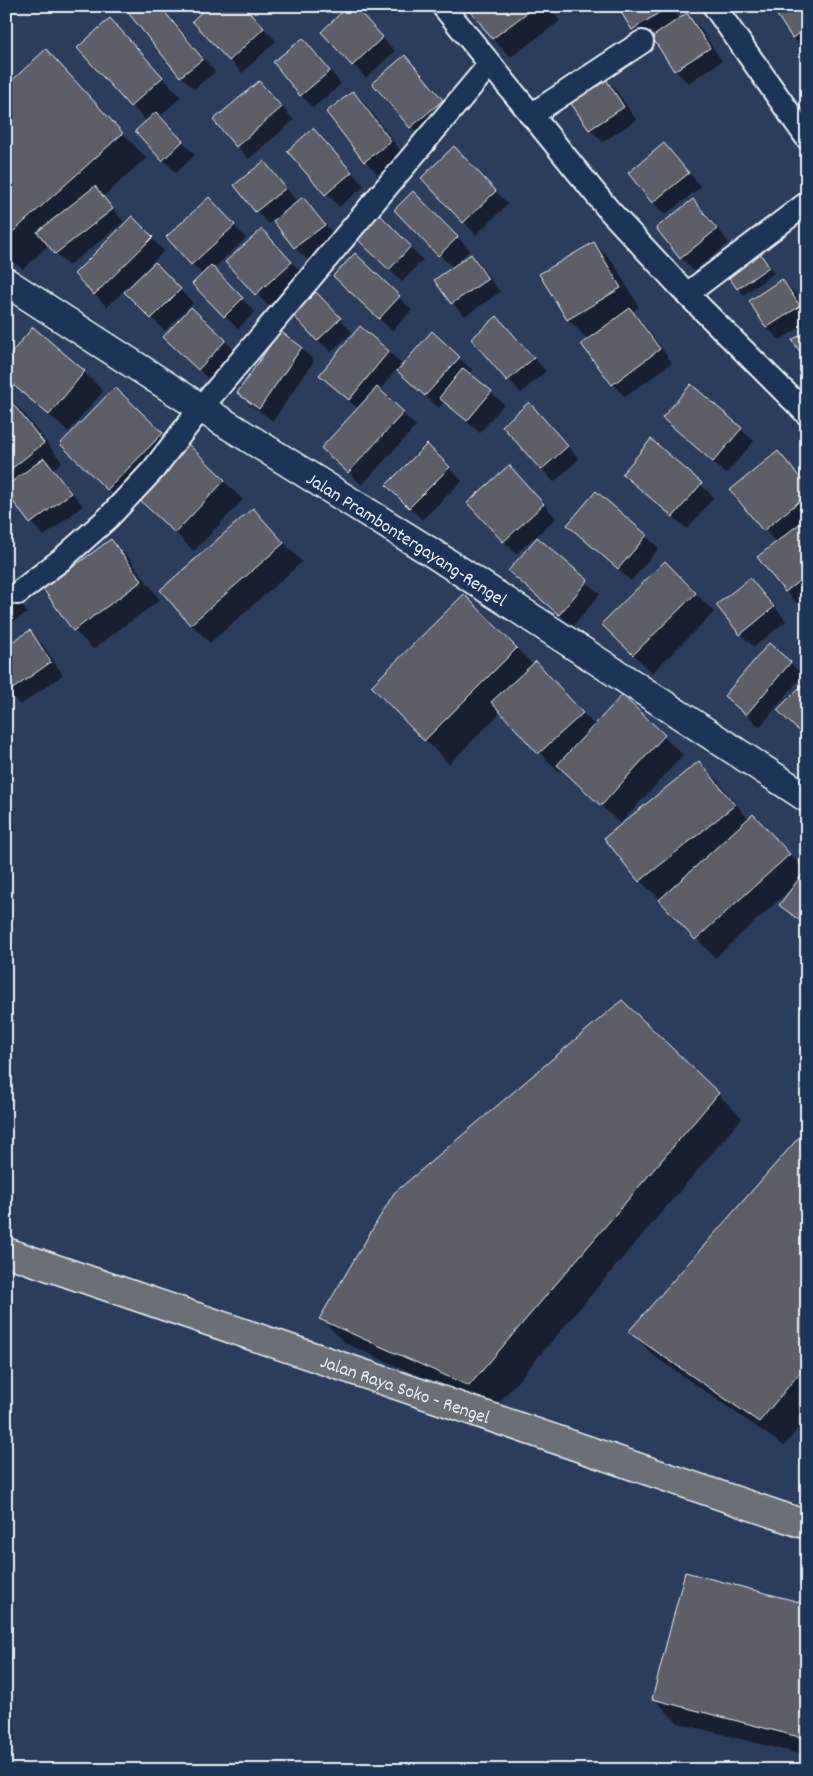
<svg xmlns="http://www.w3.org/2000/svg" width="813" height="1776" font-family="Dekko,sans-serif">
  <rect width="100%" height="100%" fill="#2a3d5a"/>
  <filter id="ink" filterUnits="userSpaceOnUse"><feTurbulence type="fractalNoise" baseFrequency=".02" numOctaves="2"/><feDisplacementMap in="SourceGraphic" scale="10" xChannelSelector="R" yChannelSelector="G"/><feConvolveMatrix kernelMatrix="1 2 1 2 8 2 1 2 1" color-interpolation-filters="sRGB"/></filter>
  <g filter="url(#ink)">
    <!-- shadow -->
    <g fill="#0007">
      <path d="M130,6H161L215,72L194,89L181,76L126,9Z"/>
      <path d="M243,6L276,41L242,73L230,60Z"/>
      <path d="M469,6H549L560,21L511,57L492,39Z"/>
      <path d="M618,6H671L680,20L687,15L700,28L722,61L688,83L675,70L654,37L646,42L633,29Z"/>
      <path d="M772,6H807V50H806L793,38Z"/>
      <path d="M364,18L395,51L366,78L322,32Z"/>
      <path d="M110,20L181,97L159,117L195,155L176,173L136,131L147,122L79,49Z"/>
      <path d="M303,40L316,53L341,84L313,108L301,95Z"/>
      <path d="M46,51L146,158L103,197L124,222L68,266L49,245L23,269L6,256V87Z"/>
      <path d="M405,57L455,113L424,140L411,127Z"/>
      <path d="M602,75L614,87L636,120L603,142L590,130L568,97Z"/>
      <path d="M259,83L294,120L249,159L237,146Z"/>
      <path d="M353,92L366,105L403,154L378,174L365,161Z"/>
      <path d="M313,130L364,186L339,207L289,151Z"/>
      <path d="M664,145L677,158L701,187L665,215L653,202Z"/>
      <path d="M467,161L508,204L476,235L464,222Z"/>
      <path d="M264,163L277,176L298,203L303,199L316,212L336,238L308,260L295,248L273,220L269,224L256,211Z"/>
      <path d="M413,193L470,250L455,265L456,266L470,256L483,269L500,292L465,316L452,303L436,280L453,268L396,210Z"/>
      <path d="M693,201L706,213L729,243L694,271L681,258L658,229Z"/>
      <path d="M222,212L246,238L213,269L255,312L238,329L194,284L203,275L192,264Z"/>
      <path d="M379,216L423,260L402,282L358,238Z"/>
      <path d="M132,218L164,251L107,307L75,274Z"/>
      <path d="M274,243L304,275L269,307L227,262Z"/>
      <path d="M594,243L613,262L639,307L632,312L643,323L672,363L625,397L613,384L593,334L586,338L568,319Z"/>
      <path d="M355,255L412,310L392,331L348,289Z"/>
      <path d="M760,255L774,273L744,295L730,276Z"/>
      <path d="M155,264L193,303L165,331L126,292Z"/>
      <path d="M782,280L795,293L807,311V323L780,340L767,328L750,302Z"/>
      <path d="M329,307L352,332L331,352L318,340Z"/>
      <path d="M497,318L546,371L521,393L472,339Z"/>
      <path d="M33,329L84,372L103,391L69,432L6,378V343L14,351Z"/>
      <path d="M280,333L301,348L314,361L273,421L251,405L239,393Z"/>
      <path d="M433,333L472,370L469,374L504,404L480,433L444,402L439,408L412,384Z"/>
      <path d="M225,341L238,354L212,382L178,350Z"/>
      <path d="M389,351L401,364L379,391L416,426L362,485L335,460L358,409L321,375Z"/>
      <path d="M691,386L754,441L726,474L664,418Z"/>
      <path d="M6,395L20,409L62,462L53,469L83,506L44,536L31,523L6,485Z"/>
      <path d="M542,417L579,459L554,482L542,469Z"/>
      <path d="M162,434L177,449L184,442L243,500L194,551L138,496L127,508L62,444Z"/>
      <path d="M652,441L714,497L687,529L637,486Z"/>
      <path d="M427,446L462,481L422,520L388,485Z"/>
      <path d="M778,453L807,484V598L798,604L786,592L759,557L777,543L764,530Z"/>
      <path d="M521,479L556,518L516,554L504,541Z"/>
      <path d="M253,509L302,562L210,643L191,624Z"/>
      <path d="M569,525L646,536L659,548L631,581Z"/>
      <path d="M538,539L600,594L573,626L523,584Z"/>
      <path d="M111,540L130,559L160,600L93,649L74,630Z"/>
      <path d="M665,563L714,612L652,673L603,624Z"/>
      <path d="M6,578L27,613L6,626Z"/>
      <path d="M750,579L763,592L786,621L754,647L741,634L718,605Z"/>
      <path d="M464,595L533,665L555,682L595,726L622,697L683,755L620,824L562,768L558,772L502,711L449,764L372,686Z"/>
      <path d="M29,632L42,644L63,675L20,705L6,690V648Z"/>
      <path d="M790,663L803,675L760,727L726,696Z"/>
      <path d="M699,763L718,781L749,820L772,835L806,872L807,870V928L781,905L793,889L792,888L715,958L660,899L640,881L606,838Z"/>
      <path d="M718,1094L742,1118L494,1409L345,1343L321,1319Z"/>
      <path d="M807,1130V1417L784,1446L654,1356L630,1332Z"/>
      <path d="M807,1605V1756L678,1723L654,1699Z"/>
    </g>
    <!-- building -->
    <g fill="#5d5f67" stroke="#e8f1f8">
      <path d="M128,6H160L203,59L180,77L125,9Z"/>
      <path d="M208,6H244L264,28L229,61L192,21Z"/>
      <path d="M348,6H354L383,37L352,66L321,32Z"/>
      <path d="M467,6H536L492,39Z"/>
      <path d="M617,6H668V7L632,30Z"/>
      <path d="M771,6H807V29L792,38Z"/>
      <path d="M687,13L710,48L674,71L652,37Z"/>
      <path d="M110,18L163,77L130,107L77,48Z"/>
      <path d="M303,38L330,71L300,96L273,62Z"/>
      <path d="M46,49L123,133L6,238V86Z"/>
      <path d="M405,55L443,100L410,128L372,83Z"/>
      <path d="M602,73L624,107L589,130L566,96Z"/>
      <path d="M259,81L282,107L236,147L213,120Z"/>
      <path d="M353,91L391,141L364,162L326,112Z"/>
      <path d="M156,112L183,141L162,161L135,131Z"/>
      <path d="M313,128L352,172L325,195L287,151Z"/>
      <path d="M664,143L689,173L652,203L628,173Z"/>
      <path d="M454,146L496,191L463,223L421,178Z"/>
      <path d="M264,161L286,188L255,212L234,185Z"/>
      <path d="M95,186L113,209L55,254L37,232Z"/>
      <path d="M413,191L458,237L438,256L394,210Z"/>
      <path d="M209,197L235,225L191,265L166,237Z"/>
      <path d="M303,197L325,225L294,248L273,221Z"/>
      <path d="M693,199L717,229L680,259L656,228Z"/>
      <path d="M379,214L411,246L389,270L356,238Z"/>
      <path d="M132,216L153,237L94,295L74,274Z"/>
      <path d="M262,229L292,262L255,295L225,262Z"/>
      <path d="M594,242L621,288L567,320L539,274Z"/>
      <path d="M355,253L400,296L379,319L333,276Z"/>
      <path d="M760,253L769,267L737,289L728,276Z"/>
      <path d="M471,254L488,279L451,304L434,280Z"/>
      <path d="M155,262L181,289L151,319L124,292Z"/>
      <path d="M211,265L243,298L224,317L192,284Z"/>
      <path d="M782,279L800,306L766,328L749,301Z"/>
      <path d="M316,292L341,318L317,341L293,315Z"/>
      <path d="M191,307L226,340L198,370L163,337Z"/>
      <path d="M630,308L660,349L612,385L581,344Z"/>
      <path d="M497,316L534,358L507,381L471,339Z"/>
      <path d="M360,326L389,351L349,400L319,375Z"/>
      <path d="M33,327L85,371L49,415L6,379V359Z"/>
      <path d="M280,331L302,347L259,409L237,393Z"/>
      <path d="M432,331L460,357L425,396L397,371Z"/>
      <path d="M807,331V362L792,340Z"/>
      <path d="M463,368L492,391L467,421L439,398Z"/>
      <path d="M691,384L742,428L713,462L662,418Z"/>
      <path d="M115,387L163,433L107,490L60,444Z"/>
      <path d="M377,387L404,412L348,473L321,448Z"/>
      <path d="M6,395L44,443L6,473Z"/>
      <path d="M529,402L568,446L541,470L502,426Z"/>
      <path d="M651,439L702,483L673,517L622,474Z"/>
      <path d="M184,440L225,480L175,533L133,494Z"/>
      <path d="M427,444L450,467L409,508L386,485Z"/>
      <path d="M778,451L807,486V495L763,531L730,490Z"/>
      <path d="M44,458L71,493L30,524L6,492V486Z"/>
      <path d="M509,465L544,504L503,542L467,503Z"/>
      <path d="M596,491L647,535L618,569L567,525Z"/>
      <path d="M253,508L284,543L190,625L160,590Z"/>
      <path d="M803,521L807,525V575L785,592L757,557Z"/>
      <path d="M537,537L588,580L559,615L508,571Z"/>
      <path d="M111,539L142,581L73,631L43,589Z"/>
      <path d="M665,561L696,593L633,655L601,624Z"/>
      <path d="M750,578L774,607L740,635L716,605Z"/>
      <path d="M464,594L517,648L424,741L371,686Z"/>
      <path d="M30,630L51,662L7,693L6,646Z"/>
      <path d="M769,643L791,662L746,715L724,696Z"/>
      <path d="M536,661L583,713L538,754L491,702Z"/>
      <path d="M807,680V739L777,710Z"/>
      <path d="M622,695L665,735L601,806L557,765Z"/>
      <path d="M699,761L735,805L639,882L604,838Z"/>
      <path d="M753,814L790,854L695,940L659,900Z"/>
      <path d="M807,868V926L779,905Z"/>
      <path d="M622,1000L719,1093L469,1386L319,1319L394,1193Z"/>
      <path d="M807,1128V1364L759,1422L628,1332Z"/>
      <path d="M685,1572L807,1604V1739L652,1699Z"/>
    </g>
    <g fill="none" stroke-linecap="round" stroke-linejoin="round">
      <!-- street casing -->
      <g stroke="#e8f1f8" stroke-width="26">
        <g id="street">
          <path d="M443,6L608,209L687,294L807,414"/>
          <path d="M714,6L807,138"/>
          <path d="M531,115L642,42"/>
          <path d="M687,294L807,203"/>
          <path d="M18,593L62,559L108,518L153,470L201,408L490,64"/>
        </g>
      </g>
      <!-- secondary casing -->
      <g stroke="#e8f1f8" stroke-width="31">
        <g id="secondary">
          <path id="s1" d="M6,282L201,408L434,554L807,798"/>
        </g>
      </g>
      <!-- primary casing -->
      <g stroke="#e8f1f8" stroke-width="31">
        <g id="primary">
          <path id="s2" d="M6,1252L807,1525"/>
        </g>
      </g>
      <!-- street -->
      <use href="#street" stroke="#1d3557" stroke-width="22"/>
      <!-- secondary -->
      <use href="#secondary" stroke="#1d3557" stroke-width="28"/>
      <!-- primary -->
      <use href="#primary" stroke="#6b6f75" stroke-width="28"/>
    </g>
  </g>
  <g text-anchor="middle" stroke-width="5" stroke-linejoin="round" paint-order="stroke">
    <!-- street labels -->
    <g font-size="19" fill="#e8f1f8" stroke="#1d3557">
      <text dy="7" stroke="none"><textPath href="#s1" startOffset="476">Jalan Prambontergayang-Rengel</textPath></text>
      <text dy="7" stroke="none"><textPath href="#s2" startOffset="422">Jalan Raya Soko - Rengel</textPath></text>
    </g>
  </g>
  <!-- margin -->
  <rect width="813" height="1776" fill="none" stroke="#1d3557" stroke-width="25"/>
  <rect x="12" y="12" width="788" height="1751" fill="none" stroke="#e8f1f8" stroke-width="2" filter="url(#ink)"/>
</svg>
